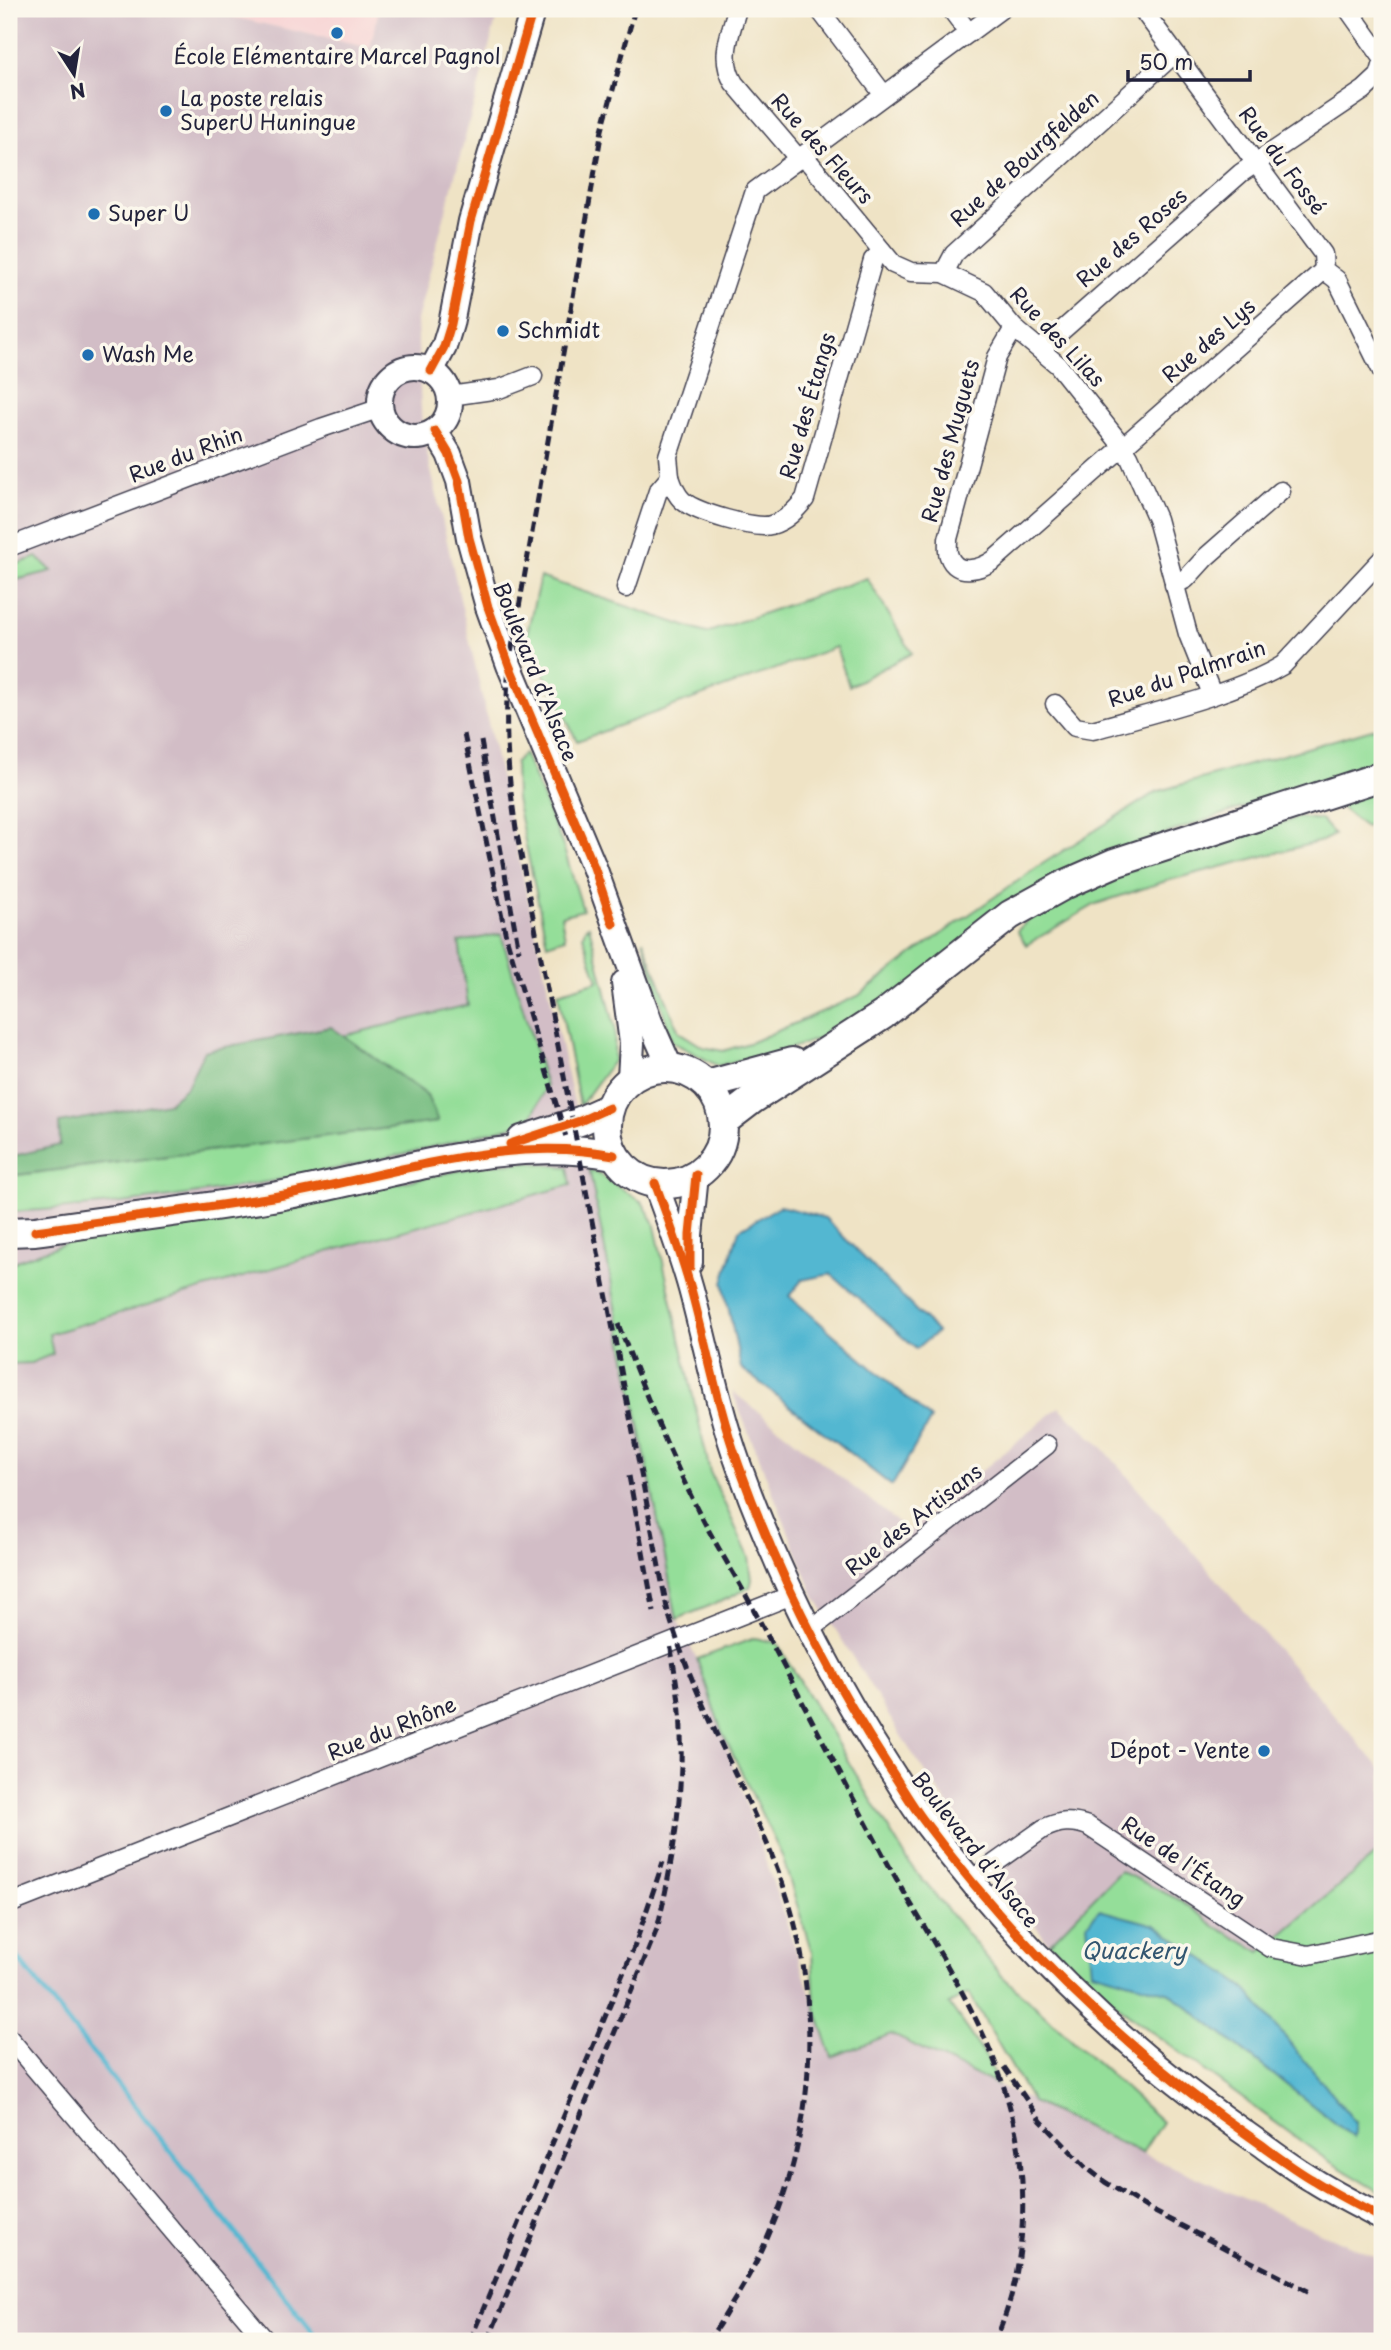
<svg xmlns="http://www.w3.org/2000/svg" width="1391" height="2350" font-family="'Playpen Sans',sans-serif">
  <rect width="100%" height="100%" fill="#fbf7ec"/>
  <filter id="ink" filterUnits="userSpaceOnUse"><feTurbulence type="fractalNoise" baseFrequency=".0143" numOctaves="2"/><feDisplacementMap in="SourceGraphic" scale="14" xChannelSelector="R" yChannelSelector="G"/><feConvolveMatrix kernelMatrix="1 2 1 2 8 2 1 2 1" color-interpolation-filters="sRGB"/></filter>
  <filter id="wash" filterUnits="userSpaceOnUse"><feTurbulence type="fractalNoise" baseFrequency=".00686" numOctaves="4" result="noise"/><feDisplacementMap in="SourceGraphic" scale="28" xChannelSelector="R" yChannelSelector="G"/><feGaussianBlur stdDeviation="1.57" result="paint"/><feColorMatrix in="noise" values="0 0 0 0 0 0 0 0 0 0 0 0 0 0 0 0 0 1.4 0 .05"/><feComposite in="paint" operator="in"/></filter>
  <g filter="url(#wash)">
    <rect width="100%" height="100%" fill="#efe3c5"/>
    <!-- built -->
    <path fill="#f7cfd1" d="M234,9H379L370,48L233,17Z"/>
    <!-- industrial -->
    <g fill="#d2bdc6">
      <path d="M9,9H234L233,17L370,48L379,9H499L417,320L422,431L589,1168L677,1619L697,1659L832,2057L891,2034L1142,2153L1382,2260V2341H9Z"/>
      <path d="M732,1391L909,1531L1059,1407L1103,1448L1382,1770V1849L1261,1952L1121,1871L1049,1944L985,1858L908,1747L813,1593Z"/>
    </g>
    <!-- green -->
    <g fill="#94de99" stroke="#5b806a" stroke-width="2" fill-rule="evenodd">
      <path d="M37,557L52,571L16,580L9,587V567Z"/>
      <path d="M540,577L706,633L867,578L912,653L849,686L836,647L577,741L526,638Z"/>
      <path d="M1382,726V760L1151,839L826,1036L743,1065L739,1060L718,1066L672,1042L643,940L679,1032L703,1047L723,1051L752,1042L858,996L917,951L1039,866L1156,792Z"/>
      <path d="M524,753L563,846L583,910L561,916L565,938L547,944L516,799L515,763Z"/>
      <path d="M1382,788V820L1365,827L1335,803Z"/>
      <path d="M1299,817L1321,820L1334,835L1322,841L1166,881L1096,904L1026,945L1017,931L1036,912L1078,889L1206,842L1251,833Z"/>
      <path d="M589,926L615,1028L614,1060L580,1106L558,993L598,981L583,936L585,928Z"/>
      <path d="M501,934L546,1086L530,1121C360,1169 186,1203 9,1212V1176L438,1122L427,1095L343,1036L468,1005L459,942Z"/>
      <path d="M526,1162L568,1167L571,1185L362,1242L49,1334L53,1354L31,1363L9,1364V1268L16,1261L66,1243L350,1193L486,1165Z"/>
      <path d="M589,1168L642,1202L654,1222L710,1472L749,1557L752,1580L750,1587L729,1598L677,1619Z"/>
      <path d="M755,1638L777,1643L911,1866L1002,1976L1162,2122L1142,2153L1032,2102L969,1993L949,2004L988,2060L997,2085L891,2034L832,2057L815,2007L812,1953L782,1856L722,1732L697,1659Z"/>
      <path d="M1382,1849V2193L1327,2160L1130,2016L1049,1944L1120,1871L1182,1901L1216,1927L1261,1952ZM1170,1993L1356,2122L1353,2137Z"/>
    </g>
    <!-- forest -->
    <path fill="#77bd81" stroke="#4c705e" stroke-width="2" d="M331,1027L427,1095L438,1122L9,1176V1157L60,1145L59,1123L168,1103L187,1087L204,1051Z"/>
    <!-- water -->
    <g fill="#52b7d1" stroke="#3a6c86" stroke-width="2">
      <path d="M780,1206L825,1218L937,1332L916,1349L831,1274L802,1280L789,1296L931,1419L892,1486L741,1368L723,1282L739,1230Z"/>
      <path d="M1099,1910L1155,1925L1244,1987L1356,2123L1354,2138L1170,1993L1092,1971L1087,1924Z"/>
    </g>
    <g fill="none" stroke-linecap="round" stroke-linejoin="round">
      <!-- stream -->
      <path stroke="#52b7d1" stroke-width="5" d="M9,1947L320,2341"/>
    </g>
  </g>
  <g filter="url(#ink)">
    <g fill="none" stroke-linecap="round" stroke-linejoin="round">
      <!-- street casing -->
      <g stroke="#413f50" stroke-width="21">
        <g id="street">
          <path d="M737,9C730,35 719,58 734,83L798,158L809,162L893,264L911,272L944,273L984,292L1014,328L1058,365L1123,447L1129,456L1157,519L1188,634L1212,694"/>
          <path d="M819,9L884,95"/>
          <path d="M951,9L969,33"/>
          <path d="M1142,9L1323,254L1324,270L1337,280L1382,371"/>
          <path d="M1348,9L1382,57"/>
          <path d="M944,273L954,254L1174,54"/>
          <path d="M1014,328L997,357L948,539C948,544 947,552 949,556C956,577 981,569 994,560L1324,270"/>
          <path d="M1041,349L1241,173L1364,90L1379,76L1382,66"/>
          <path d="M450,396L499,389L533,376"/>
          <path d="M670,477C673,486 676,495 683,501C696,512 755,530 771,525C786,521 796,510 805,499L873,260L882,251"/>
          <path d="M9,547L321,428L381,408"/>
          <path d="M1174,585L1186,579L1206,557L1281,491"/>
          <path d="M626,588L658,491L670,477L668,456L755,191L1001,9"/>
          <path d="M1055,704L1075,727L1093,730C1150,713 1233,695 1283,665L1382,559"/>
          <path d="M810,1630L1047,1445"/>
          <path d="M971,1880L1043,1829C1059,1821 1072,1820 1088,1826L1271,1948L1309,1955L1382,1939"/>
          <path d="M9,1904L792,1595"/>
          <path d="M9,2038L266,2341"/>
        </g>
      </g>
      <!-- secondary casing -->
      <g stroke="#413f50" stroke-width="28">
        <g id="secondary">
          <circle cx="415" cy="402" r="35"/>
          <path d="M431,371L444,347L451,324L471,221L533,9"/>
          <path d="M435,431L449,454L459,481L469,538L488,607L509,665L594,867L650,1022L670,1067"/>
          <path d="M624,983L632,1043L630,1078"/>
          <path d="M655,1183C668,1218 681,1253 691,1289C707,1348 718,1408 739,1466C777,1572 827,1672 888,1766C900,1784 911,1804 924,1821C1017,1946 1131,2055 1259,2143C1277,2156 1294,2169 1313,2180C1335,2194 1359,2206 1382,2218"/>
          <path d="M690,1262V1235L696,1175"/>
        </g>
      </g>
      <!-- primary casing -->
      <g stroke="#413f50" stroke-width="32">
        <g id="primary">
          <circle cx="665" cy="1126" r="58"/>
          <path d="M707,1085L792,1062"/>
          <path d="M723,1122L753,1099L883,1015L1010,915L1066,884L1114,863L1382,776"/>
          <path d="M522,1140L580,1121L609,1108"/>
          <path d="M9,1232L35,1231C116,1219 197,1210 278,1196C391,1176 498,1134 614,1155"/>
        </g>
      </g>
      <!-- street -->
      <use href="#street" stroke="#fff" stroke-width="18"/>
      <!-- secondary -->
      <use href="#secondary" stroke="#fff" stroke-width="24"/>
      <!-- primary -->
      <use href="#primary" stroke="#fff" stroke-width="28"/>
      <!-- rail -->
      <g stroke="#22223b" stroke-width="5" stroke-dasharray="10 5" stroke-linecap="butt">
        <path d="M635,9L602,130L509,665C504,724 507,770 516,829L667,1608C693,1700 744,1782 778,1871C832,2011 814,2176 733,2302C725,2315 717,2329 707,2341"/>
        <path d="M464,734L506,936L566,1137"/>
        <path d="M481,741L519,951"/>
        <path d="M618,1324C642,1385 666,1446 695,1504C713,1541 736,1576 755,1612C799,1695 842,1778 886,1860C931,1943 990,2023 1012,2116C1030,2188 1026,2273 995,2341"/>
        <path d="M629,1476L654,1612"/>
        <path d="M1004,2067L1041,2121L1087,2168L1105,2182L1149,2209L1310,2292"/>
        <path d="M470,2341L635,1945L663,1862"/>
        <path d="M488,2341L657,1929C672,1869 683,1797 681,1735C681,1704 675,1674 670,1643"/>
      </g>
      <!-- cycleway casing -->
      <g stroke="#fbf7ec" stroke-width="13">
        <g id="cycleway">
          <path d="M431,371L444,347L451,324L471,221L533,9"/>
          <path d="M435,431L449,454L459,481L469,538L488,607L509,665L594,867L613,924"/>
          <path d="M510,1144L580,1121L609,1108"/>
          <path d="M655,1183C668,1218 681,1253 691,1289C707,1348 718,1408 739,1466C777,1572 827,1672 888,1766C900,1784 911,1804 924,1821C1017,1946 1131,2055 1259,2143C1277,2156 1294,2169 1313,2180C1335,2194 1359,2206 1382,2218"/>
          <path d="M35,1231C116,1219 197,1210 278,1196C391,1176 498,1134 614,1155"/>
          <path d="M690,1267V1235L696,1175"/>
        </g>
      </g>
      <!-- cycleway -->
      <use href="#cycleway" stroke="#e8590c" stroke-width="9"/>
    </g>
  </g>
  <!-- markers -->
  <g fill="#1f6fb2" stroke="#fbf7ec" stroke-width="2.5">
    <circle cx="337" cy="33" r="7"/>
    <circle cx="166" cy="111" r="7"/>
    <circle cx="94" cy="214" r="7"/>
    <circle cx="503" cy="331" r="7"/>
    <circle cx="88" cy="355" r="7"/>
    <circle cx="1264" cy="1751" r="7"/>
  </g>
  <g text-anchor="middle" stroke-width="7" stroke-linejoin="round" paint-order="stroke">
    <!-- poi labels -->
    <g font-size="21" fill="#22223b" stroke="#fbf7ec" text-anchor="start">
      <text x="337" y="64" text-anchor="middle">École Elémentaire Marcel Pagnol</text>
      <text x="180" y="106">La poste relais<tspan x="180" dy="24">SuperU Huningue</tspan></text>
      <text x="108" y="221">Super U</text>
      <text x="517" y="338">Schmidt</text>
      <text x="102" y="362">Wash Me</text>
      <text x="1250" y="1758" text-anchor="end">Dépot - Vente</text>
    </g>
    <!-- street labels -->
    <g font-size="21" fill="#22223b" stroke="#fbf7ec">
      <text transform="translate(822 149) rotate(48)" y="7">Rue des Fleurs</text>
      <text transform="translate(1025 159) rotate(-42)" y="7">Rue de Bourgfelden</text>
      <text transform="translate(1282 161) rotate(53)" y="7">Rue du Fossé</text>
      <text transform="translate(1132 238) rotate(-41)" y="7">Rue des Roses</text>
      <text transform="translate(1057 337) rotate(47)" y="7">Rue des Lilas</text>
      <text transform="translate(1209 341) rotate(-41)" y="7">Rue des Lys</text>
      <text transform="translate(808 406) rotate(-74)" y="7">Rue des Étangs</text>
      <text transform="translate(951 441) rotate(-75)" y="7">Rue des Muguets</text>
      <text transform="translate(186 455) rotate(-21)" y="7">Rue du Rhin</text>
      <text transform="translate(535 672) rotate(68)" y="7">Boulevard d'Alsace</text>
      <text transform="translate(1187 674) rotate(-19)" y="7">Rue du Palmrain</text>
      <text transform="translate(914 1520) rotate(-38)" y="7">Rue des Artisans</text>
      <text transform="translate(392 1729) rotate(-22)" y="7">Rue du Rhône</text>
      <text transform="translate(975 1850) rotate(52)" y="7">Boulevard d'Alsace</text>
      <text transform="translate(1183 1862) rotate(34)" y="7">Rue de l'Étang</text>
    </g>
    <!-- water labels -->
    <g font-size="23" font-style="italic" fill="#335670" stroke="#fbf7ec">
      <text x="1134" y="1959">Quackery</text>
    </g>
  </g>
  <!-- margin -->
  <rect width="1391" height="2350" fill="none" stroke="#fbf7ec" stroke-width="35"/>
  <!-- north arrow -->
  <g transform="translate(74 74) rotate(168)" stroke="#fbf7ec" stroke-width="5" paint-order="stroke">
  <path d="M0-5L12 26L0 18L-12 26Z" fill="#22223b"/>
  <text y="-10" font-size="19" font-weight="bold" text-anchor="middle" fill="#22223b">N</text>
  </g>
  <!-- scale -->
  <path d="M1128 70v10h122v-10" fill="none" stroke="#22223b" stroke-width="3.5"/>
  <text x="1139" y="70" font-size="21" fill="#22223b" stroke="#fbf7ec" stroke-width="5" paint-order="stroke">50 m</text>
</svg>
